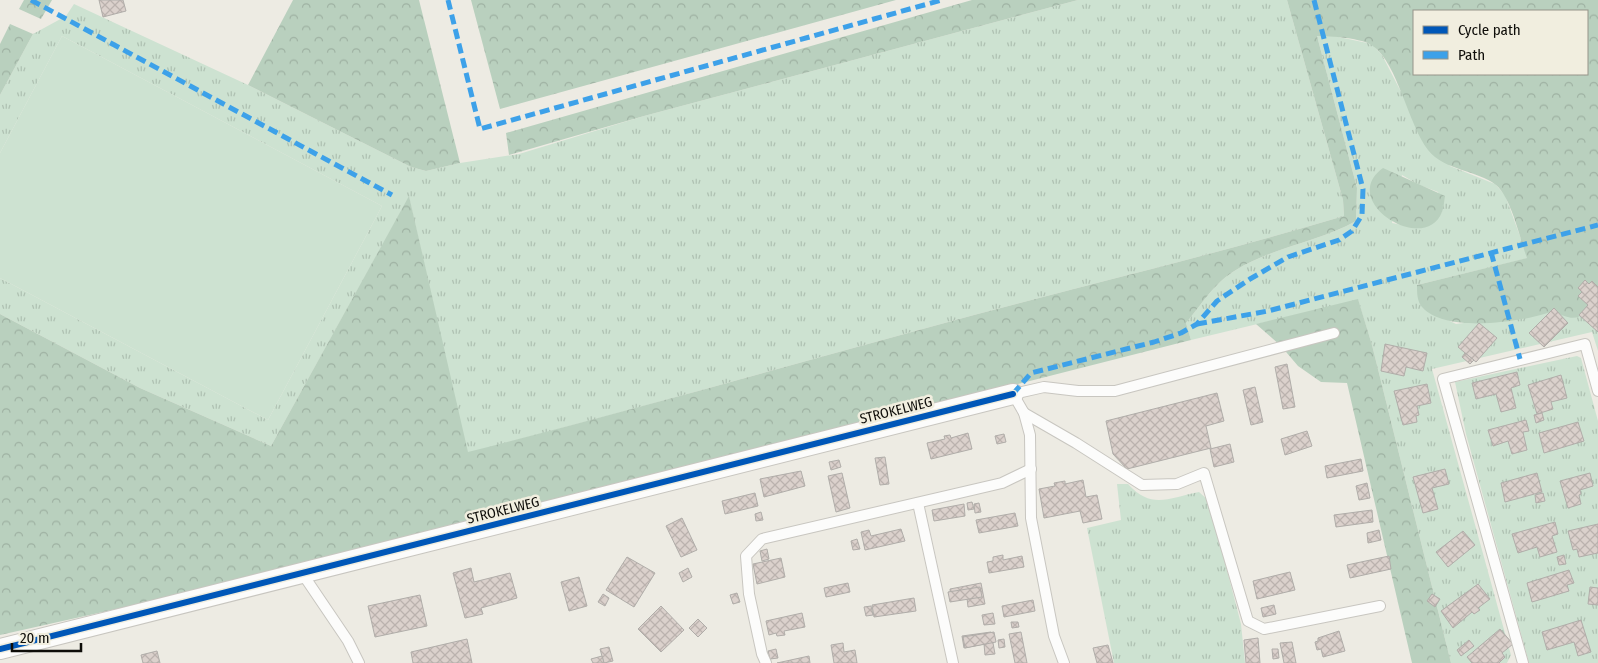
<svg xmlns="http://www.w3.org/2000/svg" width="1598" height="663" font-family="'Fira Sans Condensed',sans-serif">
  <defs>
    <pattern id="grass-tufts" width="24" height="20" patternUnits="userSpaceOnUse" patternTransform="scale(1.25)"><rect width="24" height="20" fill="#cde2d1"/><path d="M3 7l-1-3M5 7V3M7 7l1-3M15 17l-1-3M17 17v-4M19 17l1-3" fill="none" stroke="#afc1b2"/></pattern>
    <pattern id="forest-crowns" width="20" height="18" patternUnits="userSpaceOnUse" patternTransform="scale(1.25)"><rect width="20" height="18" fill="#b9d0be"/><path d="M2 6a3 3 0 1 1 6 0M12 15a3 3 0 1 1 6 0" fill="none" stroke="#9eb1a2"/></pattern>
    <pattern id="building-cross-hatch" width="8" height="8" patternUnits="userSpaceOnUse" patternTransform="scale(1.25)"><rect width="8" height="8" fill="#dbd1cc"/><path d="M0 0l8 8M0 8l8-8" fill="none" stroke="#bbb2ae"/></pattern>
  </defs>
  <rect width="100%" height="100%" fill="#edebe3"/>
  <!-- grass -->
  <g fill="url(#grass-tufts)" fill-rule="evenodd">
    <path d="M1078,0H1287L1343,200L1344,216C1207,257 1068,289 930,327C776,369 622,413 467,453L409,197L271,446L140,388L0,314V278L268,420L382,206L62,36L0,153V95L33,34L66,16L74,4L248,85L411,167L426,171L460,163L519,154L644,116Z"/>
    <path d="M1317,36H1334L1372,44L1382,55L1399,88L1450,166L1495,184L1505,195L1528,258L1417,285L1423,308L1456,324L1554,311L1598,300V351L1592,332L1432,369L1511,655L1507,663H1451L1372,345L1358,300L1191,340L1186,323C1202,304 1214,283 1236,270C1273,247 1319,242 1356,221L1357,188ZM1402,175L1417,184L1438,192L1442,212C1426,234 1415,227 1392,223Z"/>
    <path d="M1577,356L1581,358L1598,421V663H1529L1466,434L1455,382Z"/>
    <path d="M1117,484H1128C1152,510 1168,498 1199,492L1209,501L1241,624L1245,663H1114L1087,528L1121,520Z"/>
  </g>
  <!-- forest -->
  <g fill="url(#forest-crowns)" fill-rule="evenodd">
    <path d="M24,0H52L41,19L19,9Z"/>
    <path d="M293,0H419L460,163L426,171L411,167L248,85Z"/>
    <path d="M471,0H896L500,109Z"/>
    <path d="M972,0H1078L644,116L509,155L506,133Z"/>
    <path d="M1287,0H1598V300C1583,317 1576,324 1554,311C1523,322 1446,334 1422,307C1417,301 1417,293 1417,285L1527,258C1520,239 1511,197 1496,185C1477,170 1445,171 1428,150C1408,124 1398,64 1373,46C1363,38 1330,36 1317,36L1357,188L1356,221C1319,242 1273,247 1236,270C1214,283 1202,304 1186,323L1191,340L259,577L0,635V314L140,388L271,446L409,196L468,452C622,413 776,369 930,327C1068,289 1207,257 1344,216L1343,200ZM1414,11H1587V74H1414Z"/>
    <path d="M10,24L33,34L0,95V44Z"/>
    <path d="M1383,168L1445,196C1444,201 1444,207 1442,212C1425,256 1337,201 1383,168Z"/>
    <path d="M1358,299L1372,345L1451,663H1412L1347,383L1321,382L1298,366L1281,346L1256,324Z"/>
  </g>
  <!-- green -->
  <path fill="#cde2d1" d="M62,36L382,206L268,420L0,278V153Z"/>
  <!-- building -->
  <g fill="url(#building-cross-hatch)" stroke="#b0ada9">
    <path d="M99,0H123L126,11L103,17Z"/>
    <path d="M1585,280L1589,284L1592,281L1598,287V332L1579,315L1588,305L1578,296L1582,292L1578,288Z"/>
    <path d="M1554,308L1568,323L1544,347L1529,333Z"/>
    <path d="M1479,323L1497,338L1476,362L1458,347Z"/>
    <path d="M1385,344L1427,353L1423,371L1406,367L1404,376L1381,371Z"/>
    <path d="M1465,353L1474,360L1470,364L1462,357Z"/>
    <path d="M1287,364L1295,407L1283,409L1275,367Z"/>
    <path d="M1517,372L1520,385L1511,388L1516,408L1501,412L1496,394L1476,399L1472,383Z"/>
    <path d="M1561,375L1567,398L1551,402L1553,409L1537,414L1528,385Z"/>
    <path d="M1427,384L1431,403L1417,406L1419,415L1416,416L1417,422L1403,425L1394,391Z"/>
    <path d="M1255,387L1263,422L1251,425L1243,390Z"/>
    <path d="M1217,393L1224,421L1206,426L1211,448L1127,469L1113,454L1106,421Z"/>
    <path d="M1542,413L1544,420L1536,423L1534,415Z"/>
    <path d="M1526,420L1529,431L1523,432L1527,450L1512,454L1508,441L1493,446L1488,430Z"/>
    <path d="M1578,422L1584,441L1544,453L1539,433Z"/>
    <path d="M1307,431L1312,446L1285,455L1281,439Z"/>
    <path d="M968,433L972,449L931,459L927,443L945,439L944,436L950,435L951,438Z"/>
    <path d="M1004,434L1006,442L997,444L995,436Z"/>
    <path d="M1230,444L1234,462L1214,467L1210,449Z"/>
    <path d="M885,457L889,484L880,485L875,458Z"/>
    <path d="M1361,459L1363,471L1327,478L1325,466Z"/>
    <path d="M839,460L841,467L831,470L829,462Z"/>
    <path d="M1445,469L1449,484L1432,488L1438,509L1423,513L1413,477Z"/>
    <path d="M801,471L805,486L764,497L760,479Z"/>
    <path d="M842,473L850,508L836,512L828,476Z"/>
    <path d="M1537,473L1542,492L1505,502L1501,483Z"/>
    <path d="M1590,473L1593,486L1580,490L1581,494L1579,495L1581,504L1568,508L1560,481Z"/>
    <path d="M1083,480L1086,497L1097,495L1102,519L1083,523L1080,511L1044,518L1039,489L1055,486L1054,483L1065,481V484Z"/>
    <path d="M1367,483L1370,498L1359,500L1356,486Z"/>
    <path d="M755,493L758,506L725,514L722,501Z"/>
    <path d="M1543,493L1545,501L1536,503L1535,495Z"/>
    <path d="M972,502L974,509L968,510L967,503Z"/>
    <path d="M979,503L981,512L975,513L974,504Z"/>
    <path d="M964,504L965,516L934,521L932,510Z"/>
    <path d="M1372,510L1373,522L1336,527L1334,515Z"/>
    <path d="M761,512L763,520L756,521L755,514Z"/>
    <path d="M1015,513L1018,526L979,533L976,520Z"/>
    <path d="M682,518L697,550L681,557L666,526Z"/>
    <path d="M1555,522L1558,534L1552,536L1557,552L1540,557L1537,547L1518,553L1512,534Z"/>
    <path d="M1598,524V553L1579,557L1577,549L1573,550L1568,531Z"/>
    <path d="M901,529L905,541L865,550L861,532L869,530L871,536Z"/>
    <path d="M1379,530L1381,540L1368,543L1367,533Z"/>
    <path d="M1463,531L1475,545L1448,567L1436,552Z"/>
    <path d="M857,539L860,549L853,550L851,541Z"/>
    <path d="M767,549L769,559L762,561L760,551Z"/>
    <path d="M1003,555V560L1022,556L1024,567L989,573L987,562L993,561V557Z"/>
    <path d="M1564,555L1566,564L1559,565L1557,557Z"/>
    <path d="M1389,556L1391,569L1350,578L1347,565Z"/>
    <path d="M627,557L655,573L634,607L606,590Z"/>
    <path d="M781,558L785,577L757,584L753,564Z"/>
    <path d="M471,568L474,582L510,573L517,598L481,608L483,614L465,618L453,573Z"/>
    <path d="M688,568L692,577L683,582L679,573Z"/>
    <path d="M1569,570L1574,583L1567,585L1569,591L1532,602L1527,583Z"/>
    <path d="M1290,572L1295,590L1257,599L1253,581Z"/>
    <path d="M579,577L587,606L569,611L561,582Z"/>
    <path d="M848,583L850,592L826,597L824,588Z"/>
    <path d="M981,583L985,604L968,607L967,598L951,601L950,589Z"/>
    <path d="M1478,584L1490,599L1478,608L1480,610L1474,614L1472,612L1453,628L1441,611Z"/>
    <path d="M980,587L982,597L950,602L948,592Z"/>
    <path d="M1590,587L1598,588V605L1588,604Z"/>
    <path d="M737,593L740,602L733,604L730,595Z"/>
    <path d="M603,594L609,598L605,606L598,602Z"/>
    <path d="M1432,594L1440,599L1435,607L1427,601Z"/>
    <path d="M420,595L427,626L375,637L368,606Z"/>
    <path d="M914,598L916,611L874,617L872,605Z"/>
    <path d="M1033,600L1035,611L1004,617L1002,606Z"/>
    <path d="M1274,605L1276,614L1263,617L1261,608Z"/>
    <path d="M661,606L684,630L661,652L638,629Z"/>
    <path d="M871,606L873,615L866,616L864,607Z"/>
    <path d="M802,613L805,627L784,631L785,635L777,636L776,633L769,635L766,621Z"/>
    <path d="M993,613L995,624L984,625L982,615Z"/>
    <path d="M698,619L707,628L698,637L689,628Z"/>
    <path d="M1581,620L1591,652L1578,656L1574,642L1547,650L1542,632Z"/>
    <path d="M1011,622H1018L1019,627L1012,628Z"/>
    <path d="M1500,629L1513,644L1502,653L1505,657L1499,663H1472L1467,657Z"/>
    <path d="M1339,631L1345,651L1323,657L1321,649L1317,650L1315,642L1318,641V638Z"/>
    <path d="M991,632L995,654L985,655L984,644L964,648L962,636Z"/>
    <path d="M994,632L996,642L965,648L963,637Z"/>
    <path d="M1021,632L1027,663H1015L1009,634Z"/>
    <path d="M1258,638L1260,663H1246L1244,640Z"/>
    <path d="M467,639L472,663H413L411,652Z"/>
    <path d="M1004,639L1005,647L999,648L998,640Z"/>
    <path d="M1469,640L1474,646L1461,656L1457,650Z"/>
    <path d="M1292,642L1296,663H1284L1280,643Z"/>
    <path d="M843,643L844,652L855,650L857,663H834L831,645Z"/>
    <path d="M1108,645L1113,663H1097L1093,648Z"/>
    <path d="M609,647L613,661L604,663L600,649Z"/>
    <path d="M776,649L778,658L770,659L768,651Z"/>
    <path d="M1272,649H1278L1279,658L1273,659Z"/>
    <path d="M157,651L160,663H143L141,655Z"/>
    <path d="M602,656L604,663H593L591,659Z"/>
    <path d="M809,656L810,663H777Z"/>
  </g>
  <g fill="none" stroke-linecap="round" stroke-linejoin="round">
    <!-- service casing -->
    <g stroke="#c8c6c0" stroke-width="12">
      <g id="service">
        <path d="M1024,413L1076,443L1142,485L1177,484L1204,473L1248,621L1264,629L1380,606"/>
        <path d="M918,503L953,663"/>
        <path d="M302,573L348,641L359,663"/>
        <path d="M766,663L762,654L749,594L746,556L762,539L1002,483L1031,469"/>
        <path d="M1064,663L1054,636L1031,518L1030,435L1024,413L1013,394L1044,387L1078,391H1115L1334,333"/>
        <path d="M1523,663L1443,379L1585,344L1598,391"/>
      </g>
    </g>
    <!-- minor casing -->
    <g stroke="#c8c6c0" stroke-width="22">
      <path id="minor" d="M0,649L1013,394"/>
    </g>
    <!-- service -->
    <use href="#service" stroke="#fcfcfb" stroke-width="10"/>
    <!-- minor -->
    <use href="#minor" stroke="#fcfcfb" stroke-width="20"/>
    <!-- quiet -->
    <g stroke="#3da1e9" stroke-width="5" stroke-dasharray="10 5" stroke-linecap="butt">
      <path d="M31,0L392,195"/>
      <path d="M448,0L480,129L942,0"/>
      <path d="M1491,252L1520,359"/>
      <path d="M1197,324L1268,311L1598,225"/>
      <path d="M1013,394L1031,373L1154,342L1181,333L1197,324L1217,301L1250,279L1288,257L1339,240L1352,231L1362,215L1363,189L1314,0"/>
    </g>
    <!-- cycleway casing -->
    <g stroke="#f1eedf" stroke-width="9">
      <path id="cycleway" d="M0,649L1013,394"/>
    </g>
    <!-- cycleway -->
    <use href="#cycleway" stroke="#0057b8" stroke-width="6"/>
  </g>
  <g text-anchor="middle" stroke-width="5" stroke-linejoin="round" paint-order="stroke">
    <!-- street labels -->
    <g font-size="14" fill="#0e0d09" stroke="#f1eedf">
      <text transform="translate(896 410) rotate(-14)" y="5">STROKELWEG</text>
      <text transform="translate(503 510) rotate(-14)" y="5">STROKELWEG</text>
    </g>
  </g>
  <!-- legend -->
  <rect x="1413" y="10" width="175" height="65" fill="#f1eedf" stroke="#969489"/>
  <rect x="1423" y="26" width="25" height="8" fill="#0057b8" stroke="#969489"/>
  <text x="1458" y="35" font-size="15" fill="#0e0d09">Cycle path</text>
  <rect x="1423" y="51" width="25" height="8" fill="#3da1e9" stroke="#969489"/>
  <text x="1458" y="60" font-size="15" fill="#0e0d09">Path</text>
  <!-- scale -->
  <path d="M12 643v8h69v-8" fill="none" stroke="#0e0d09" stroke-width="2.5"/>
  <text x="20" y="643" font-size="15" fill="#0e0d09" stroke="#f1eedf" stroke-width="4" paint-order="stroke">20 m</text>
</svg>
